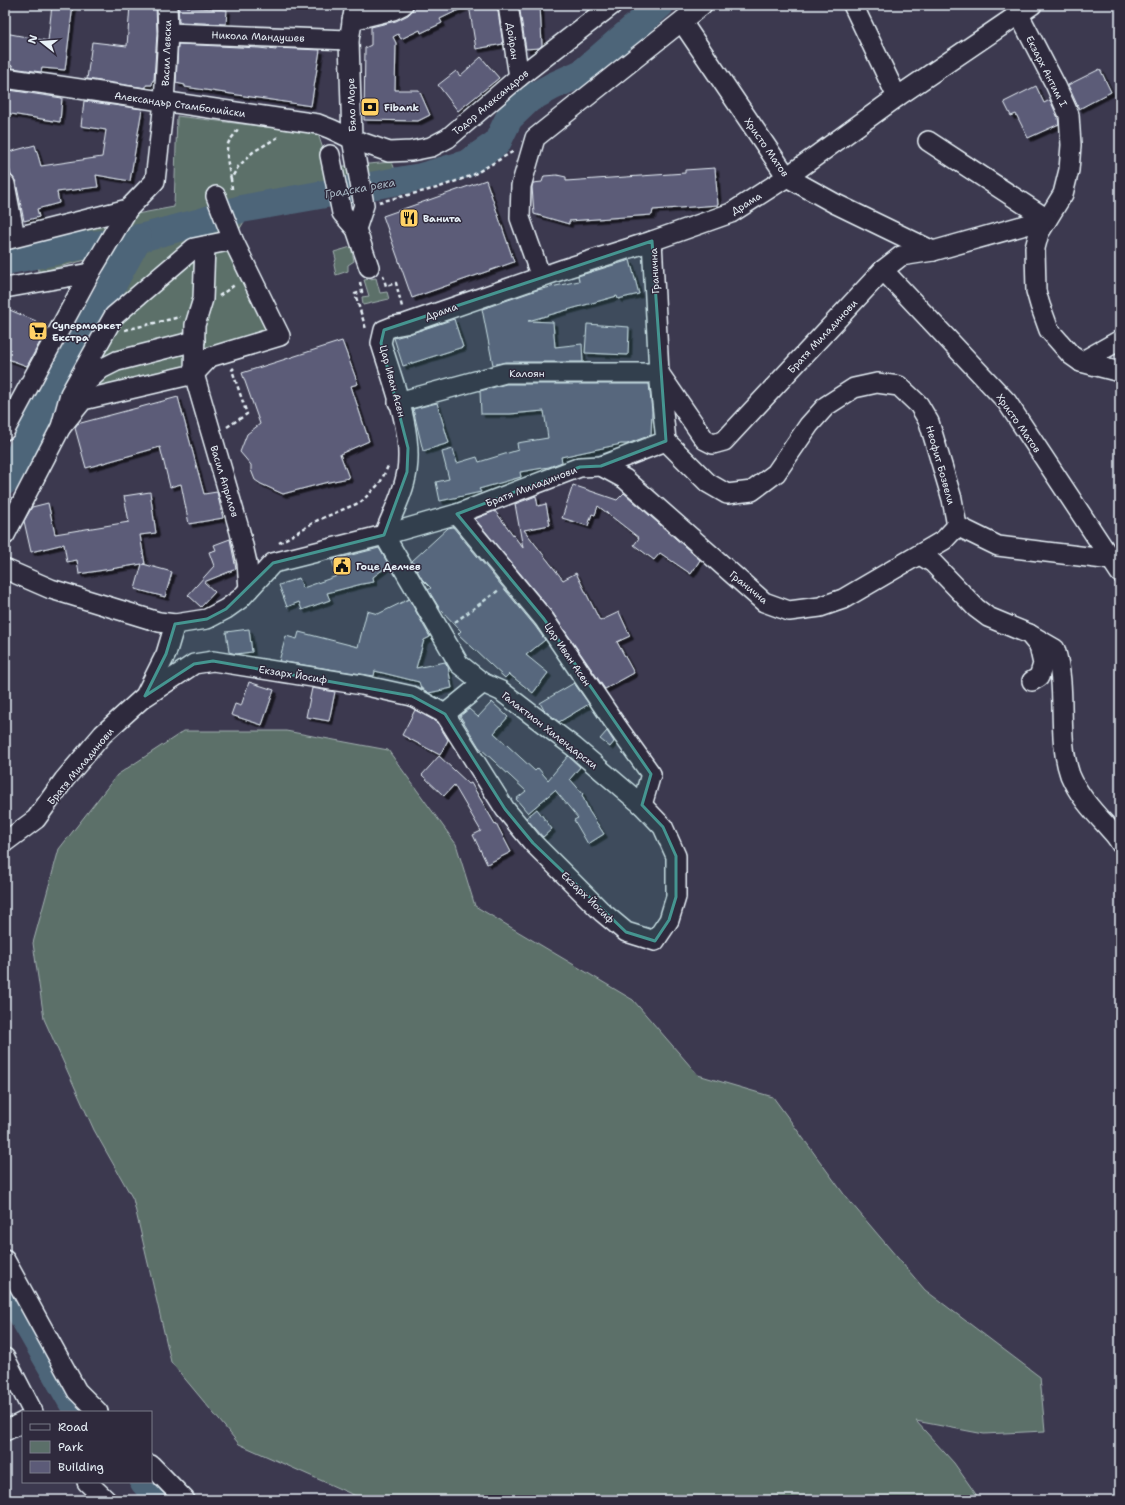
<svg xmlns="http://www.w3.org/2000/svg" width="1125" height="1505" font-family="'Shantell Sans',sans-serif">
  <defs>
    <filter id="shadow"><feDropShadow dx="3.5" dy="3.5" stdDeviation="0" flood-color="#0009"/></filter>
  </defs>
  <rect width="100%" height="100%" fill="#3c394f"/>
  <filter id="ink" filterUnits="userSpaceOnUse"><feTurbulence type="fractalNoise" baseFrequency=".025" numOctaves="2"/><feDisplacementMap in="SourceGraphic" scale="8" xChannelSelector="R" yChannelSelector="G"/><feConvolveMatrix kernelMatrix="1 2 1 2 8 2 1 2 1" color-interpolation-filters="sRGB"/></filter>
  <g filter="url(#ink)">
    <!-- green -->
    <g fill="#5b6f69" stroke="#a2b0b0">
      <path d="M177,116L291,130L318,134L326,158L333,167L392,162L402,189L386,194L326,201L245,220L233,240L280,336L83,400L48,383L107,271L86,260L39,272L35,233L174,207Z"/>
      <path d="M351,247L354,261L348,265V271L336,275L334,265L336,259L334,252Z"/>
      <path d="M376,278L380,293L387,292L389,299L363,305L362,297L369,296L364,280Z"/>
      <path d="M184,731H286L388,750L456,844L475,906L633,1000L698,1075L773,1097L846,1197L925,1290L1040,1377L1045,1431L984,1434L916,1421L954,1463L980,1500H365L239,1444L171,1362L133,1199L94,1130L44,1019L33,943L59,849L117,775Z"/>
    </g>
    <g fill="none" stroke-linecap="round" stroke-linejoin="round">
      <!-- river -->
      <g stroke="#4e6579" stroke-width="28">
        <path d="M5,261L80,246L125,242L201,222L241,209L421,177L466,164L497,143L509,118L529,99L553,86L582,73L660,5"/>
        <path d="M5,481L138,238"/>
        <path d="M5,1285L75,1407L80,1412"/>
        <path d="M144,1482L160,1500"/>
      </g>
    </g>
    <!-- building -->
    <g fill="#5c5b78" stroke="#e8f1f8" filter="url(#shadow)">
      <path d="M52,5H73L65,70L42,68L41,72L12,68L13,66L5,64V33L48,41Z"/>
      <path d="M130,5H156L157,33L154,80H153L152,85H146V88L87,79L92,42L127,46Z"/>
      <path d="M178,5H187V7L227,10L226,24L179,22Z"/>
      <path d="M414,5H497L503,44L476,49L469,5L440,19L442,23L421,33L420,30L401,39L398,34L393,37L396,43L395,90H419L430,115L418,121L364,120L365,48L371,45V27L396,21L408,15L412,11Z"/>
      <path d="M519,5H540L542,45L539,48L526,49Z"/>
      <path d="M178,44L259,48L276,50V48L320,50L311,106L185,87V85L176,83Z"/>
      <path d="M481,57L499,78L458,111L438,85L456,71L460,76Z"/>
      <path d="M1100,69L1111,92L1079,109L1068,85Z"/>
      <path d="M1036,86L1044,103L1050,100L1058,118L1059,124L1028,138L1016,114L1011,116L1004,102Z"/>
      <path d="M9,90L62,98L60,122L5,113Z"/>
      <path d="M84,101L142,109L130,181L96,175L98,187L57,192L59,203L37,209L39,217L24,221L16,182L11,175L5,153L35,145L41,166L102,157L106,130L81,126Z"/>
      <path d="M715,168L718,205L653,210L652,215L569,221V224L534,214L532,187L533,183L542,182L544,176L557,175L566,177V181L685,173V170Z"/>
      <path d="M486,180L514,262L412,298L383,216Z"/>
      <path d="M630,260L639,294L618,299L617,296L528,321L553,322L555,347L582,344L583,362H505L493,365L482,309L537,290L579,281L578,276Z"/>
      <path d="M5,308L36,321L46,331L27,366L5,358Z"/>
      <path d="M454,319L463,347L403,366L394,338L409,334Z"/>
      <path d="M587,324L629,327L628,355L585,353Z"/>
      <path d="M342,341L358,384L351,386L369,441L340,454L349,478L324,483L283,494L261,484L255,480L251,470V465L240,452L247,434L260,424L242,373Z"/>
      <path d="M506,384H649L652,411L651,435L627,444H621L561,457L562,462L549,467L520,472L521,477L479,489L481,492L440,501L436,482L449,479L442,452L453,449L457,463L477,457L479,462L518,450L517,443L548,438L544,411L510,414H481L480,391Z"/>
      <path d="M178,397L204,494L217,492L223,518L189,524L181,484L170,487L160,447L86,468L75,428L77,424Z"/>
      <path d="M437,403L449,443L423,451L413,409Z"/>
      <path d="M573,485L617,500L624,493L700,560L691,574L660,553L654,560L634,545L639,538L598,506L595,515L592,514L588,526L562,518Z"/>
      <path d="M150,492L156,533L140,535L145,564H143L172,572L165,597L135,589L142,564L79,574L77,560L67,562L64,544L31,552L24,521L32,507L48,503L55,534L129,522L124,496Z"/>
      <path d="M536,496L538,506L546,504L550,525L524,530L563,580L576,573L600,621L619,612L630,636L617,642L634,673L605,689L552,612L475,519L495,511L523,548L515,504Z"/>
      <path d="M453,527L535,626L545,640L526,655L548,673L533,693L509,674L505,678L458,634L461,631L440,609L428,590L431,588L422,579L412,561L448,528Z"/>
      <path d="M230,539L236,569L204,582L215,592L201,607L188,595L214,566L209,552L216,550L214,545Z"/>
      <path d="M379,548L389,565L373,577L374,582L362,584L327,593L330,600L302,610L299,602L287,607L279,585L299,578L303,588L337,576L332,560Z"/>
      <path d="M409,599L430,637L424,640L416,668L445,662L448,667L452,688L429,693L421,688L419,682L375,671L374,676L279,661L286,636L297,639L299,632L358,647L367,611L378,614Z"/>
      <path d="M249,629L252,652L236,654L229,652L226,632Z"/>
      <path d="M249,682L274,690L262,725L231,715L235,704L241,706Z"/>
      <path d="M574,683L589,704L559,722L544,710L540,703Z"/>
      <path d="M312,688L335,692L329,721L306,717Z"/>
      <path d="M492,702L508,717L494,733L535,771L538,768L548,780L568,756L580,767L570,779L583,794L582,795L589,811L604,834L588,844L574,820L578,818L555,790L528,813L516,799L526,791L479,747L460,716L469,709L478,717Z"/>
      <path d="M415,710L437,722L448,740L440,755L402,735Z"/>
      <path d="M607,731L614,742L610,747L600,739Z"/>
      <path d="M439,756L469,784L471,783L495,824L496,823L511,852L487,864L473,835L481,831L454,785L444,796L422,775Z"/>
      <path d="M537,809L552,829L543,837L526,818Z"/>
    </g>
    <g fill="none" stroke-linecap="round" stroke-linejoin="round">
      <!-- street casing -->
      <g stroke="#e8f1f8" stroke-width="22">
        <g id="street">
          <path d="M355,5L349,40L352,139L364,205L356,229"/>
          <path d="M508,5L519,77"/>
          <path d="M853,5L897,97"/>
          <path d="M1014,5L1056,86L1069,115L1071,145L1069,170L1063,194L1039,233L1035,248L1036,291L1040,305L1049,330L1071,355L1081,362L1120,372"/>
          <path d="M352,20L393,10L403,5"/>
          <path d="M682,22L787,177L834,203L933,251"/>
          <path d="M168,33L349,40"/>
          <path d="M5,78L318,124L331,129L352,139L389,152L411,151L431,147L448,138L519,77L612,5"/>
          <path d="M928,141L1047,219"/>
          <path d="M330,155L342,213L356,229L369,267"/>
          <path d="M5,184L15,237"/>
          <path d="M5,240L128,209"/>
          <path d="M205,246L203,299L195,325L194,374L240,532L247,563L249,589"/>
          <path d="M883,270L1007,402L1120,573"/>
          <path d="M541,277L520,218L521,186L535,138L702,5"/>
          <path d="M5,288L90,273"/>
          <path d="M1081,362L1120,340"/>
          <path d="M80,390L89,380L101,369L117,361L195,341"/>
          <path d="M398,402L505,373H659L652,241"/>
          <path d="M61,427L83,400L194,374L210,357L280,336L233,240L216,196"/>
          <path d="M5,430L90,273L128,209L155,181L164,102L168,33L167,5"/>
          <path d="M666,441L708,483L727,494L752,491L776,473L809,425L826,406L854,388L877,383L899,386L919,405L929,422L952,499L957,526L998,546L1112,560"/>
          <path d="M601,466L625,479L764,602L789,611L820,607L843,599L944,540L957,526"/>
          <path d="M457,514L544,619L618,728L651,774L642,805"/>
          <path d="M5,535L61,427L70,394L114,316L194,248L233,240"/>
          <path d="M384,535C392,514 404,493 407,471C413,430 393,383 381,343L384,330L394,326L405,324L564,269L652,241L731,213L787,177L897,97L1032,5"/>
          <path d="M384,535L459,664L483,683L501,691L574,747L642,805L663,827L676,856V897L669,920L655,941L626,932L602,912L533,843L505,809L445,714"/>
          <path d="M920,555L933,563L976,608L988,617L1029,634L1039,646L1043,664L1039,677L1032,681"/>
          <path d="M5,569L51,589L159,622L175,624"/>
          <path d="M1029,634L1055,649C1068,690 1056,734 1070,775C1078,794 1091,809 1105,824C1110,830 1117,836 1120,843"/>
          <path d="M146,696L194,664L213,661L362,685L412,696L445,714L483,683"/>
          <path d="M5,842L36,819L64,780L103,734L145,696L166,654L175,624L207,619L226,609L240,599L273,563L384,535L457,514L580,467L601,466L666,441L659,373L705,440L713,444L724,441L883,270L901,256L933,251L1047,219"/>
          <path d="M5,1260L77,1391L98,1412"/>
          <path d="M5,1358L33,1412"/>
          <path d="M5,1431L23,1422"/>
          <path d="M151,1465L185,1500"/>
          <path d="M87,1482L106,1500"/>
        </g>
      </g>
      <!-- path -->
      <g stroke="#e8f1f8" stroke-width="2.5" stroke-dasharray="4 3" stroke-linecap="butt">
        <path d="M231,179C229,170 225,153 228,144C230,138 236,135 238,128"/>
        <path d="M232,189L231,179L238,167L253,152L280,136"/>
        <path d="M379,202L437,188L473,175L514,151"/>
        <path d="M383,275L386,286L396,283L402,307"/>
        <path d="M360,282L362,292L355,294L366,329"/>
        <path d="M219,296L236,284"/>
        <path d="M125,330L180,317"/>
        <path d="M227,427L247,414L232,370L234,368"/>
        <path d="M279,543L318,520L361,502L380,483L389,464"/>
        <path d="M455,622L499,590"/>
      </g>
      <!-- street -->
      <use href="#street" stroke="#2f2a3d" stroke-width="19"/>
    </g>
  </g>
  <!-- marked area -->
  <path fill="#459590" fill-opacity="0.2" stroke="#459590" stroke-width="3" stroke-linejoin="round" d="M652,241L666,441L601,466L580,467L457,514L544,619L651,774L642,805L663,827L676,856V897L669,920L655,941L626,932L533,843L505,809L445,714L412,696L213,661L194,664L145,696L166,654L175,624L207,619L226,609L273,563L384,535L407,472L408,448L381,343L384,330Z"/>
  <!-- icons -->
  <defs>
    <g id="bank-square" transform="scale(1)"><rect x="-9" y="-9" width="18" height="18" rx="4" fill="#ffd166" stroke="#2f2a3d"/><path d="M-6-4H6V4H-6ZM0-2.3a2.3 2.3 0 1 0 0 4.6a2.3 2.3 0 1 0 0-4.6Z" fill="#111"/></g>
    <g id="restaurant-square" transform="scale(1)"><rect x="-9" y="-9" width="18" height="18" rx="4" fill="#ffd166" stroke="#2f2a3d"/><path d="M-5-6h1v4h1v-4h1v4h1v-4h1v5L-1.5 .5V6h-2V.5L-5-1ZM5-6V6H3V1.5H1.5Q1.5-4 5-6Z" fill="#111"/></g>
    <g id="supermarket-square" transform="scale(1)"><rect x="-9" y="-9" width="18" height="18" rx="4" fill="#ffd166" stroke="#2f2a3d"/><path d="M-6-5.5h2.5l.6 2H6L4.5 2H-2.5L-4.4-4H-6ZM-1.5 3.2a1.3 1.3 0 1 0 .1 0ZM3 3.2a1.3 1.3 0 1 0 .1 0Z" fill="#111"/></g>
    <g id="civic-square" transform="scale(1)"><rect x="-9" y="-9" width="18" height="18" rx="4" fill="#ffd166" stroke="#2f2a3d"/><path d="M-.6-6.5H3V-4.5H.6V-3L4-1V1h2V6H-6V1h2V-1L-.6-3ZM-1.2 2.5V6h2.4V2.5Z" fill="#111"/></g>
  </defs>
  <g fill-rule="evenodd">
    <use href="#bank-square" x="370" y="107"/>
    <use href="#restaurant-square" x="409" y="218"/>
    <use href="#supermarket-square" x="38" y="331"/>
    <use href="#civic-square" x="342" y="566"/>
  </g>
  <g text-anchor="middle" stroke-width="3" stroke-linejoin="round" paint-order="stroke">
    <!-- street labels -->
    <g font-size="10" fill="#e8f1f8" stroke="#2f2a3d">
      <text transform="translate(258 36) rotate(2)" y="4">Никола Мандушев</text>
      <text transform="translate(513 41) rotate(82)" y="4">Дойран</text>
      <text transform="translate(166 53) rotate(-88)" y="4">Васил Левски</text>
      <text transform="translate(1047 71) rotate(63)" y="4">Екзарх Антим I</text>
      <text transform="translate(490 102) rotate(-40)" y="4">Тодор Александров</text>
      <text transform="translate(180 104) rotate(8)" y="4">Александър Стамболийски</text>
      <text transform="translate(351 105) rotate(-92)" y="4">Бяло Море</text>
      <text transform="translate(767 147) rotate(55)" y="4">Христо Матов</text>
      <text transform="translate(746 203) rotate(-31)" y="4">Драма</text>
      <text transform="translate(654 271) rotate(-93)" y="4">Гранична</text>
      <text transform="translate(441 311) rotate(-19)" y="4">Драма</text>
      <text transform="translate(822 336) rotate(-47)" y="4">Братя Миладинови</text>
      <text x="527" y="377">Калоян</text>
      <text transform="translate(393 381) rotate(75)" y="4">Цар Иван Асен</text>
      <text transform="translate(1019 423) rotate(55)" y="4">Христо Матов</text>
      <text transform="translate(941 465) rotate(74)" y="4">Неофит Бозвели</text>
      <text transform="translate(225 481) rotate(73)" y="4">Васил Априлов</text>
      <text transform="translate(531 486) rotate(-21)" y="4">Братя Миладинови</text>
      <text transform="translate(749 587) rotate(39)" y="4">Гранична</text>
      <text transform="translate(568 654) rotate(56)" y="4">Цар Иван Асен</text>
      <text transform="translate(293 674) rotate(9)" y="4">Екзарх Йосиф</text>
      <text transform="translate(550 730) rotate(38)" y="4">Галактион Хилендарски</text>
      <text transform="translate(80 766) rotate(-50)" y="4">Братя Миладинови</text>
      <text transform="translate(588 897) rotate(44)" y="4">Екзарх Йосиф</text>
    </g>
    <!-- poi labels -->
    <g font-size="10" font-weight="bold" fill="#e8f1f8" stroke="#2f2a3d" text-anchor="start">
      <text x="384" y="111">Fibank</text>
      <text x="423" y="222">Ванита</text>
      <text x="52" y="329">Супермаркет<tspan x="52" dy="12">Екстра</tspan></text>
      <text x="356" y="570">Гоце Делчев</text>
    </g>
    <!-- water labels -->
    <g font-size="11" font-style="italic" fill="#aab9c5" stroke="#2f2a3d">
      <text transform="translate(360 188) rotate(-10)" y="4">Градска река</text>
    </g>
  </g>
  <!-- margin -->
  <rect width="1125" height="1505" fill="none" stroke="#2f2a3d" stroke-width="20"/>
  <rect x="10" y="10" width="1105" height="1485" fill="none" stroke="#e8f1f8" stroke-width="1.5" filter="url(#ink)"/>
  <!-- legend -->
  <rect x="22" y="1411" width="130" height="72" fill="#2f2a3d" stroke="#797a88"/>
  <rect x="30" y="1424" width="20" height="6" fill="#2f2a3d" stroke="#797a88"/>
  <text x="58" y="1431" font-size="12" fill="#e8f1f8">Road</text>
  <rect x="30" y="1441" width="20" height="12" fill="#5b6f69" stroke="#797a88"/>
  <text x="58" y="1451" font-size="12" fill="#e8f1f8">Park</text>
  <rect x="30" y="1461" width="20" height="12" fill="#5c5b78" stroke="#797a88"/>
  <text x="58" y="1471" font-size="12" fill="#e8f1f8">Building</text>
  <!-- north arrow -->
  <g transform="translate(42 42) rotate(287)" stroke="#2f2a3d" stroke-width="3" paint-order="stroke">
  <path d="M0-3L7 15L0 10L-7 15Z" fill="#e8f1f8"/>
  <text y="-6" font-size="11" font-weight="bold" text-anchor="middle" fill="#e8f1f8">N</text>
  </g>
</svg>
